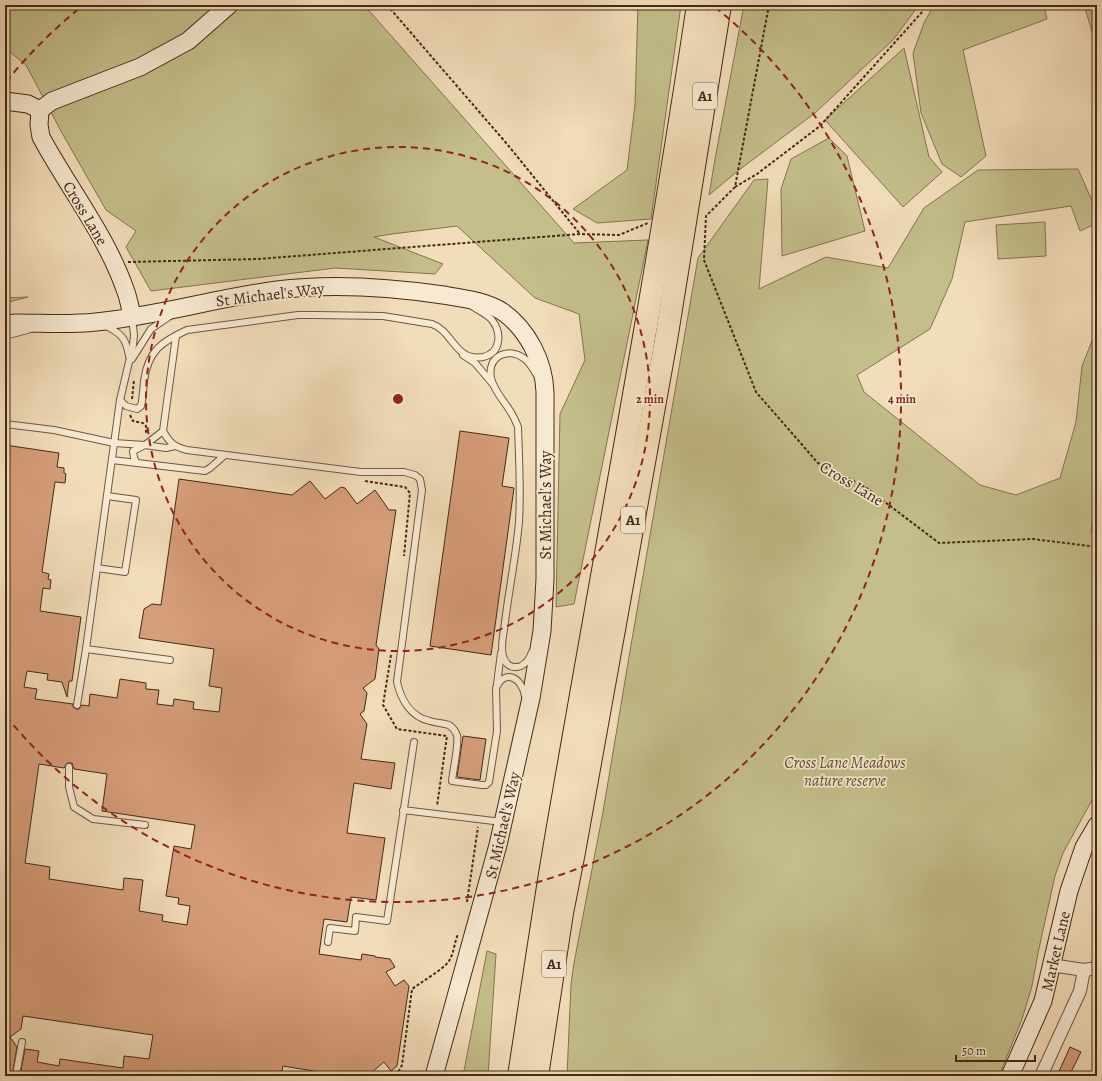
<svg xmlns="http://www.w3.org/2000/svg" width="1102" height="1081" font-family="Alegreya,serif">
  <rect width="100%" height="100%" fill="#f2ddba"/>
  <filter id="stains"><feTurbulence type="fractalNoise" baseFrequency=".005" numOctaves="4"/><feColorMatrix values="0 0 0 0 .2 0 0 0 0 .09 0 0 0 0 .02 0 0 0 .5 -.17"/></filter>
  <radialGradient id="worn" r=".72"><stop offset=".6" stop-color="#630" stop-opacity="0"/><stop offset="1" stop-color="#630" stop-opacity=".3"/></radialGradient>
  <!-- green -->
  <g fill="#c3be8a" stroke="#837450">
    <path d="M5,5H364L574,243L648,240L574,604L556,607L560,414L585,360L579,314L535,298L457,226L392,234L374,237L443,264L435,274L335,268L151,291L126,247L136,231L106,210L62,133L26,65L5,48Z"/>
    <path d="M638,5H681L651,219L597,223L573,209L627,170L635,105Z"/>
    <path d="M744,5H919L893,40L815,113L739,170L709,195L715,159Z"/>
    <path d="M934,5H1044L1047,19L963,50L986,156L961,177L942,164L921,113L913,53L924,23Z"/>
    <path d="M1084,5H1097V48Z"/>
    <path d="M904,48L929,157L942,172L903,207L825,120Z"/>
    <path d="M829,138L847,156L865,231L782,256L781,189L791,159Z"/>
    <path d="M1078,169L1097,212V223L1080,231L1071,206L965,222L952,279L930,329L857,375L864,392L980,485L1016,495L1060,478L1076,422L1082,366L1097,328V482L1091,533L1097,534V791L1063,853L1055,876L1038,953L1032,986L1022,1019L999,1076H567L571,984L574,963L603,812L630,651L698,258L754,180L768,179L759,289L826,257L888,268L924,208L978,170Z"/>
    <path d="M1045,222L1046,256L998,259L996,225Z"/>
    <path d="M28,297L5,303V298Z"/>
    <path d="M487,951L496,954L488,1076H463Z"/>
  </g>
  <!-- building -->
  <g fill="#d69d79" stroke="#432a16" fill-rule="evenodd">
    <path d="M460,431L509,438L502,486L514,488L491,655L430,646Z"/>
    <path d="M5,445L59,453L57,467L64,468V473L66,474L65,483L55,482L42,572L49,574L48,579L51,580L50,589L43,588L40,611L81,617L72,681H69L67,697L62,682L47,680L48,674L27,671L24,687L37,689L35,699L73,704V707L76,709H79L82,705L89,706L90,694L117,698L120,679L146,683V689L159,690L157,704L173,706L174,699L194,702L193,709L219,712L222,688L209,686L214,649L139,638L144,609L152,604L161,605L179,479L292,495L310,481L325,499L341,487L345,488L357,504L375,490L389,510H396L376,645L379,649L375,679L363,688L367,693L364,711L360,714L367,724L361,759L395,763L391,789L354,783L347,833L385,838L376,900L351,897L347,922L324,919L319,954L361,960L362,954L375,956V957L390,959L395,967L386,972L395,986L404,980L409,986L397,1066L391,1071L384,1062L372,1072L375,1076H344L283,1066L281,1076H20L25,1049L39,1051L37,1062L59,1066L60,1059L123,1068L124,1056L149,1059L153,1035L23,1016L21,1029L10,1037L17,1047L12,1076H5ZM67,763H72L74,769L107,774L102,811L195,825L191,849L174,846L166,896L179,898L178,904L190,906L187,925L162,921L163,915L139,911L143,880L124,878L123,890L96,886L49,879L50,867L25,863L39,764L64,768Z"/>
    <path d="M463,736L486,739L480,780L457,777Z"/>
    <path d="M1070,1047L1081,1052L1069,1076H1057Z"/>
  </g>
  <g fill="none" stroke-linecap="round" stroke-linejoin="round">
    <!-- lane casing -->
    <g stroke="#6f573f" stroke-width="8">
      <g id="lane">
        <path d="M132,318L134,335L133,345L120,400L86,649L170,660"/>
        <path d="M104,325C121,333 126,338 129,356"/>
        <path d="M5,336L31,329"/>
        <path d="M176,336L163,431C169,442 174,447 187,450L361,472H404L415,475L420,479L422,490L397,682C401,700 411,717 430,721C436,723 442,723 449,725C452,727 455,730 457,735C459,745 453,770 452,781L482,785H486L489,782L497,731L496,688C505,668 522,678 525,696"/>
        <path d="M463,355L475,363L492,383"/>
        <path d="M132,359L151,329L170,316"/>
        <path d="M120,400L126,406L137,409L141,406C143,398 143,390 144,381C148,351 161,342 187,330L298,315H314L383,316L432,324C453,331 455,362 483,357C501,353 502,333 492,320C487,314 479,311 472,306"/>
        <path d="M5,424L54,430L114,443L145,445L166,448L175,446"/>
        <path d="M112,460L205,471L210,468L225,455"/>
        <path d="M137,463L134,458L133,451L145,445L163,431"/>
        <path d="M97,568L125,572L136,500L107,496"/>
        <path d="M532,652C530,658 527,663 521,666C512,669 505,665 503,656C500,645 504,633 505,622C509,589 516,556 519,522C521,491 519,459 518,427C517,424 515,420 513,416C507,404 494,392 491,378C487,356 508,346 525,359C530,363 533,369 536,374"/>
        <path d="M497,684L501,653"/>
        <path d="M77,705L86,649"/>
        <path d="M69,767V787L74,807L93,819L145,825"/>
        <path d="M403,810L502,822"/>
        <path d="M1086,847L1097,848"/>
        <path d="M328,942L330,928L355,931L356,917L387,921L414,742"/>
        <path d="M16,1075L22,1042"/>
      </g>
    </g>
    <!-- street casing -->
    <g stroke="#6f573f" stroke-width="14">
      <g id="street">
        <path d="M1051,965L1084,970L1097,968"/>
        <path d="M1041,1076L1080,991L1084,970"/>
      </g>
    </g>
    <!-- secondary casing -->
    <g stroke="#432a16" stroke-width="19">
      <g id="secondary">
        <path d="M5,101L28,104L40,110L39,125L41,137C69,189 107,236 126,292C129,300 130,308 132,316"/>
        <path d="M40,110L52,101L140,67L188,41L229,5"/>
        <path d="M5,324L17,323C43,323 70,325 96,322C157,316 216,298 277,290C332,283 388,287 443,295C462,298 487,301 503,312C528,330 544,362 545,392V579L542,631L531,698L498,845L434,1076"/>
        <path d="M1010,1076L1043,1001L1069,891L1084,847L1097,825"/>
      </g>
    </g>
    <!-- highway casing -->
    <g stroke="#432a16" stroke-width="24">
      <g id="highway">
        <path d="M519,1076C531,999 542,921 555,844C603,564 656,286 698,5"/>
        <path d="M537,1076L562,913L574,852L666,340L720,5"/>
      </g>
    </g>
    <!-- path -->
    <g stroke="#432a16" stroke-width="2" stroke-dasharray="3 2" stroke-linecap="butt">
      <path d="M387,5L507,144L580,234"/>
      <path d="M769,5L735,187L757,174L820,126L923,11"/>
      <path d="M735,187L706,216L704,260L756,392L818,463L865,487L939,543L1033,539L1097,547"/>
      <path d="M128,262L258,259L580,234L619,235L648,223"/>
      <path d="M132,399L134,380"/>
      <path d="M130,415L133,421L143,423L146,426V434"/>
      <path d="M365,481L405,487L410,493L404,556"/>
      <path d="M391,655L383,705L397,729L447,736L437,806"/>
      <path d="M467,902L478,827"/>
      <path d="M396,1076L402,1065L412,989C420,983 445,968 449,961C454,953 454,944 458,934"/>
    </g>
    <!-- lane -->
    <use href="#lane" stroke="#f7e9d2" stroke-width="6"/>
    <!-- street -->
    <use href="#street" stroke="#f7e9d2" stroke-width="12"/>
    <!-- secondary -->
    <use href="#secondary" stroke="#f7e9d2" stroke-width="17"/>
    <!-- highway -->
    <use href="#highway" stroke="#f2ddba" stroke-width="22"/>
  </g>
  <!-- distance rings -->
  <g fill="none" stroke="#8f2418" stroke-width="2" stroke-dasharray="7 5">
    <circle cx="398" cy="399" r="252"/>
    <path d="M6 82A504 504 0 0 1 81 7M715 7A504 504 0 1 1 6 716"/>
  </g>
  <g text-anchor="middle" stroke-width="3.5" stroke-linejoin="round" paint-order="stroke">
    <!-- shield labels -->
    <g fill="#f7e9d2" stroke="#79634e" stroke-width="1">
      <rect x="693" y="83" width="24" height="26" rx="3"/>
      <rect x="621" y="507" width="24" height="26" rx="3"/>
      <rect x="542" y="951" width="24" height="26" rx="3"/>
    </g>
    <g font-size="15" font-weight="bold" fill="#432a16">
      <text x="705" y="101">A1</text>
      <text x="633" y="525">A1</text>
      <text x="554" y="969">A1</text>
    </g>
    <!-- street labels -->
    <g font-size="16" fill="#432a16" stroke="#f7e9d2">
      <text transform="translate(86 213) rotate(59)" y="6">Cross Lane</text>
      <text transform="translate(270 294) rotate(-7)" y="6">St Michael's Way</text>
      <text transform="translate(852 483) rotate(31)" y="6">Cross Lane</text>
      <text transform="translate(545 505) rotate(-90)" y="6">St Michael's Way</text>
      <text transform="translate(502 825) rotate(-77)" y="6">St Michael's Way</text>
      <text transform="translate(1055 951) rotate(-77)" y="6">Market Lane</text>
    </g>
    <!-- park labels -->
    <g font-size="16" font-style="italic" fill="#634f33" stroke="#f7e9d2">
      <text x="845" y="768">Cross Lane Meadows<tspan x="845" dy="18">nature reserve</tspan></text>
    </g>
  </g>
  <circle cx="398" cy="399" r="6" fill="#8f2418" stroke="#f7e9d2" stroke-width="2"/>
  <g font-size="12" text-anchor="middle" font-weight="bold" fill="#8f2418" stroke="#f7e9d2" stroke-width="3.5" stroke-linejoin="round" paint-order="stroke">
    <text x="650" y="403">2 min</text>
    <text x="902" y="403">4 min</text>
  </g>
  <!-- margin -->
  <rect width="1102" height="1081" fill="none" stroke="#f2ddba" stroke-width="20"/>
  <rect x="6" y="6" width="1090" height="1069" fill="none" stroke="#432a16" stroke-width="2"/>
  <rect x="10" y="10" width="1082" height="1061" fill="none" stroke="#432a16"/>
  <!-- scale -->
  <path d="M956 1055v6h79v-6" fill="none" stroke="#432a16" stroke-width="2"/>
  <text x="962" y="1055" font-size="12" fill="#432a16" stroke="#f7e9d2" stroke-width="3" paint-order="stroke">50 m</text>
  <rect width="100%" height="100%" filter="url(#stains)"/>
  <rect width="100%" height="100%" fill="url(#worn)"/>
</svg>
